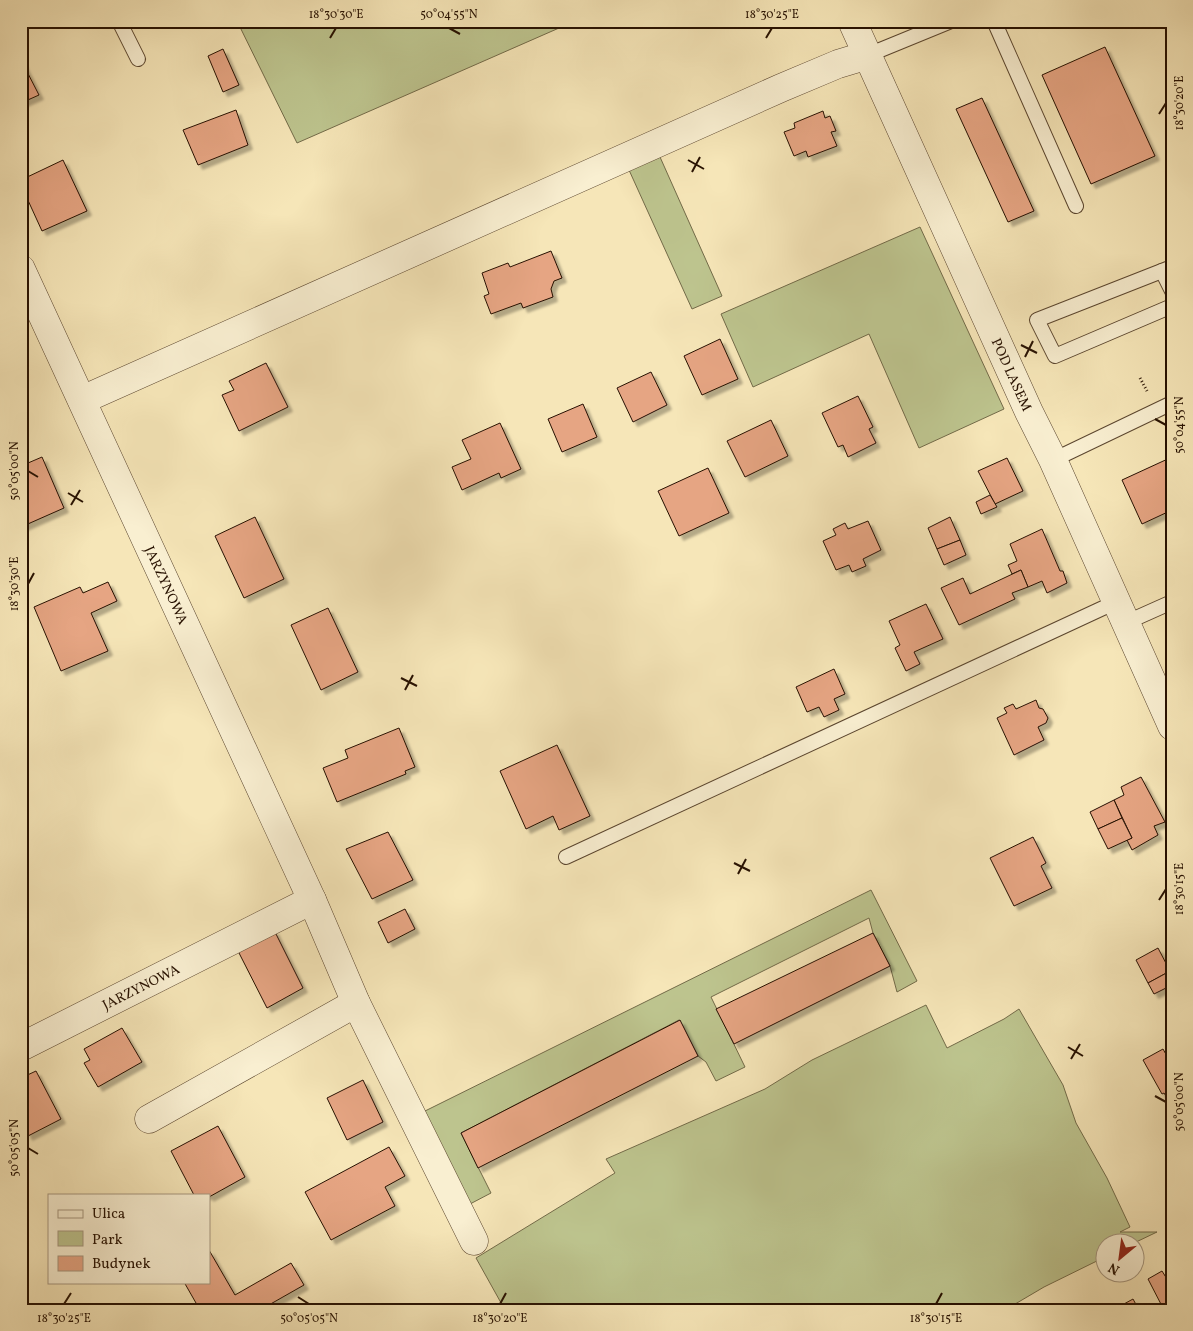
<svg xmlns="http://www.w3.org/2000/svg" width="1193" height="1331" font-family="Vollkorn,serif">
  <defs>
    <filter id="shadow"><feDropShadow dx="4.5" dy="4.5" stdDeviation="1" flood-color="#0004"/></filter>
  </defs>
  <rect width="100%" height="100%" fill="#f6e6b8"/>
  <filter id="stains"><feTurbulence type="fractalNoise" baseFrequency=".004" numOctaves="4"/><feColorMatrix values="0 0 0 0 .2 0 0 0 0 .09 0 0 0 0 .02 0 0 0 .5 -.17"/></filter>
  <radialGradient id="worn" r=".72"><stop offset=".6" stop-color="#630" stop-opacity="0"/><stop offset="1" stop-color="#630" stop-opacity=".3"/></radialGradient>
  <!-- green -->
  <g fill="#bdc48e" stroke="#726a48">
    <path d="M237,21V22L575,21L297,143Z"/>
    <path d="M660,157L722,296L692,309L629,170Z"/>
    <path d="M920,227L1004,409L919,448L869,334L753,387L721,314Z"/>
    <path d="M871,890L917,981L897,992L890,966L873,933L869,918L711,997L745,1067L716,1081L706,1062L698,1056L679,1020L461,1133L491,1193L470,1204L423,1112Z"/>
    <path d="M926,1005L947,1048L1004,1019L1019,1009L1063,1085L1076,1123L1107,1178L1130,1227L1120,1232H1157L1134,1243L1106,1244L1105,1257L1044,1287L1005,1310H505L476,1258L615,1173L606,1159L765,1089L812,1060Z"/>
  </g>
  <!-- building -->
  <g fill="#e6a583" stroke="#271101" filter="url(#shadow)">
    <path d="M1105,47L1155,156L1091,184L1042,75Z"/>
    <path d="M223,49L239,85L223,92L208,56Z"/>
    <path d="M21,60L39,95L21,103Z"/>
    <path d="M982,98L1034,211L1008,222L956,109Z"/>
    <path d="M236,110L248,145L198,165L183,130Z"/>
    <path d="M823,111L825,118L830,116L836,131L831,132L837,146L808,157L806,151L794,156L784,132L795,128L794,123Z"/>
    <path d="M63,160L87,211L42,231L21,185V180Z"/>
    <path d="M551,251L562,278L554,281L551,289L553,297L523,308L521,303L491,314L484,296L489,294L482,273L508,263L510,267Z"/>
    <path d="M720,339L738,379L702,395L684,356Z"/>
    <path d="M266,363L288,407L239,431L222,395L234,390L229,381Z"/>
    <path d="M651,372L667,405L633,422L617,388Z"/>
    <path d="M858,396L873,427L869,429L876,443L848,457L843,445L838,447L822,413Z"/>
    <path d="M583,404L597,437L562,452L548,419Z"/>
    <path d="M771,420L788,456L745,477L727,441Z"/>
    <path d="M500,423L521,469L501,478L499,473L462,490L452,467L471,459L462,440Z"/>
    <path d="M42,457L64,508L21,527V466Z"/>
    <path d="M1172,457V510L1142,524L1122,480Z"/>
    <path d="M1007,458L1023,491L995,504L978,471Z"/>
    <path d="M708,468L729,513L679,536L658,491Z"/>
    <path d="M990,495L997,507L981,514L976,502Z"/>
    <path d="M255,517L284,579L244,598L215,536Z"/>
    <path d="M950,517L960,540L937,549L928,528Z"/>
    <path d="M868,521L881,550L863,559L866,566L852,572L849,565L836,570L823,541L836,535L833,529L845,523L848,529Z"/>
    <path d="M1042,529L1060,571H1063L1067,583L1047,593L1042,581L1028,587L1021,570L1012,574L1008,565L1017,561L1010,544Z"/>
    <path d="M960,540L966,555L944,565L937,549Z"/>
    <path d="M1021,570L1028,587L1012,593L1015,599L959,625L941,588L963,578L970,594Z"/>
    <path d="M108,582L117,601L91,613L108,651L61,671L34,607L80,587L83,593Z"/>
    <path d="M926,604L943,639L914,652L920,664L906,671L895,648L900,645L889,621Z"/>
    <path d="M328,608L358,672L321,690L291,625Z"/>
    <path d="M834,669L845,694L834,699L839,710L824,717L819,707L807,712L796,687Z"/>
    <path d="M1036,700L1039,708L1043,709L1048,718L1046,723L1038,727L1044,740L1014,755L997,718L1007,713L1004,708L1013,704L1016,709Z"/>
    <path d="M399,728L415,767L405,771L406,774L337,802L323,768L348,758L345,750Z"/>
    <path d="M557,745L590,816L559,830L553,816L526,829L500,771Z"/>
    <path d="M1141,777L1165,822L1154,826L1158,835L1132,850L1127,840L1132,838L1114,800L1124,795L1121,787Z"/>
    <path d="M1114,800L1122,818L1098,829L1090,812Z"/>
    <path d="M1122,818L1132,838L1108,849L1098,829Z"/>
    <path d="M388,832L413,880L372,899L346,849Z"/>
    <path d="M1033,837L1046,863L1041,866L1052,888L1014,906L990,858Z"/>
    <path d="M405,909L415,929L388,943L378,922Z"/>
    <path d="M274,930L303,988L267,1008L237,949Z"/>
    <path d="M873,933L890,966L734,1044L716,1009Z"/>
    <path d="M1158,948L1170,971L1148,983L1136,960Z"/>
    <path d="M1172,970V985L1154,994L1148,983Z"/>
    <path d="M680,1020L698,1056L478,1168L461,1133Z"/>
    <path d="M122,1028L142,1062L98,1087L84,1063L90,1060L84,1049Z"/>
    <path d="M1163,1049L1172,1065V1097L1168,1099L1164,1093L1162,1094L1143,1060Z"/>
    <path d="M36,1071L61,1119L28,1136L21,1123V1078Z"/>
    <path d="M363,1080L383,1122L347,1140L327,1098Z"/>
    <path d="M218,1126L245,1177L209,1197V1195H194L171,1151Z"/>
    <path d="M389,1147L405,1176L385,1187L395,1206L331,1240L305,1192Z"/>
    <path d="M209,1250L235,1295L291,1263L304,1285L260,1310H200L184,1282H209Z"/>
    <path d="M1162,1271L1172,1287V1310H1164L1148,1279Z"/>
    <path d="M1133,1299L1139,1310H1113Z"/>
  </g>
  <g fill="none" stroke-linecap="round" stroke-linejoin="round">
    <!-- service casing -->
    <g stroke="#5b462f" stroke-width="16">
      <g id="service">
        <path d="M119,21L138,59"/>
        <path d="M994,21L1076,206"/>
        <path d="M868,55L951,21"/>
        <path d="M1172,267L1037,320L1055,356L1172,306"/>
        <path d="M1162,271L1172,291"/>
        <path d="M1053,460L1172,403"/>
        <path d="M1125,623L1172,602"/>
        <path d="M566,857L1116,602"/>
      </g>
    </g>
    <!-- minor casing -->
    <g stroke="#5b462f" stroke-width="29">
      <g id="minor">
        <path id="s1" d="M852,21L1029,412L1053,460L1172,726"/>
        <path id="s2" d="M21,269L312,900L356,1003L474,1241"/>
        <path d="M82,400L781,88L838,64L868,55"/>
        <path id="s3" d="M21,1047L312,900"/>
        <path d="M149,1119L356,1003"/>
      </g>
    </g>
    <!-- path -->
    <g stroke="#271101" stroke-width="3" stroke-dasharray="1 2.5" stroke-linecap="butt">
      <path d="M1140,378L1147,391"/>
      <path d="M21,1301L26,1310"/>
    </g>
    <!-- service -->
    <use href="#service" stroke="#f9efd1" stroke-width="14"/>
    <!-- minor -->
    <use href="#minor" stroke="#f9efd1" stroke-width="28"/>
  </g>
  <!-- ticks -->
  <path fill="none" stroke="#271101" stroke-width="2" d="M449,28L460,34M330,38L336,28M766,38L772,28M1159,114L1166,103M688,160L704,169M692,172L700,157M1021,345L1037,353M1025,357L1033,341M1155,419L1166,425M28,471L38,477M68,493L83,502M71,505L80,490M28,584L34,573M401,678L417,686M405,690L413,675M734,863L750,871M738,874L746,859M1159,900L1166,889M1068,1047L1083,1056M1071,1059L1080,1044M1155,1096L1166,1102M28,1148L38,1154M298,1297L309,1304M64,1304L71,1293M500,1304L506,1293M936,1304L942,1293"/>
  <g text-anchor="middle" stroke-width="5" stroke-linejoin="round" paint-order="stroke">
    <!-- street labels -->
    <g font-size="14" fill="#271101" stroke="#f9efd1">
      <text dy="5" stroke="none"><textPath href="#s1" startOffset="388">POD LASEM</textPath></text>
      <text dy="5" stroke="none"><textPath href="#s2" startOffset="348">JARZYNOWA</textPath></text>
      <text dy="5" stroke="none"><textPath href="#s3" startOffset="134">JARZYNOWA</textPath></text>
    </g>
  </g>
  <!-- margin -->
  <rect width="1193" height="1331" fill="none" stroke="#f6e6b8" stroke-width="55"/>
  <!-- legend -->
  <rect x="48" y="1194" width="162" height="90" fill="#f9efd1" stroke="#a5967e"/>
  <rect x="58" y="1210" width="25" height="8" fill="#f9efd1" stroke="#a5967e"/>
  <text x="92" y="1218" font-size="15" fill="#271101">Ulica</text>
  <rect x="58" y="1231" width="25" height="15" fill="#bdc48e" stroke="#a5967e"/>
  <text x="92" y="1244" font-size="15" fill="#271101">Park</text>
  <rect x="58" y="1256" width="25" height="15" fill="#e6a583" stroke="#a5967e"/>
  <text x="92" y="1268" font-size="15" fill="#271101">Budynek</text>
  <!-- north arrow -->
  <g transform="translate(1120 1258) rotate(209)"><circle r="24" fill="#f9efd1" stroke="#a5967e"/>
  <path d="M0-4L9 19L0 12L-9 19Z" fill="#8f2418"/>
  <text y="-8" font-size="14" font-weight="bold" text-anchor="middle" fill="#271101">N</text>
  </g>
  <rect x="28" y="28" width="1138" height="1276" fill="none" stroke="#271101" stroke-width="2"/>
  <g font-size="12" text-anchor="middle" fill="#271101">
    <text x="336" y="18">18°30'30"E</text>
    <text x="449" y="18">50°04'55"N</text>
    <text x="772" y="18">18°30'25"E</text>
    <text transform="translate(1179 103) rotate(-90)" y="4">18°30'20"E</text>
    <text transform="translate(1179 425) rotate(-90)" y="4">50°04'55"N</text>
    <text transform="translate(14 471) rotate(-90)" y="4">50°05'00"N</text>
    <text transform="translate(14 584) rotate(-90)" y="4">18°30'30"E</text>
    <text transform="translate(1179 889) rotate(-90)" y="4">18°30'15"E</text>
    <text transform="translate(1179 1102) rotate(-90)" y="4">50°05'00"N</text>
    <text transform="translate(14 1148) rotate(-90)" y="4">50°05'05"N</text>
    <text x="64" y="1322">18°30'25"E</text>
    <text x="309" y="1322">50°05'05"N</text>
    <text x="500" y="1322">18°30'20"E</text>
    <text x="936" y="1322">18°30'15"E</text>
  </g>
  <rect width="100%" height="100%" filter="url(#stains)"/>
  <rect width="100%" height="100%" fill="url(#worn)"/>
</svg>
